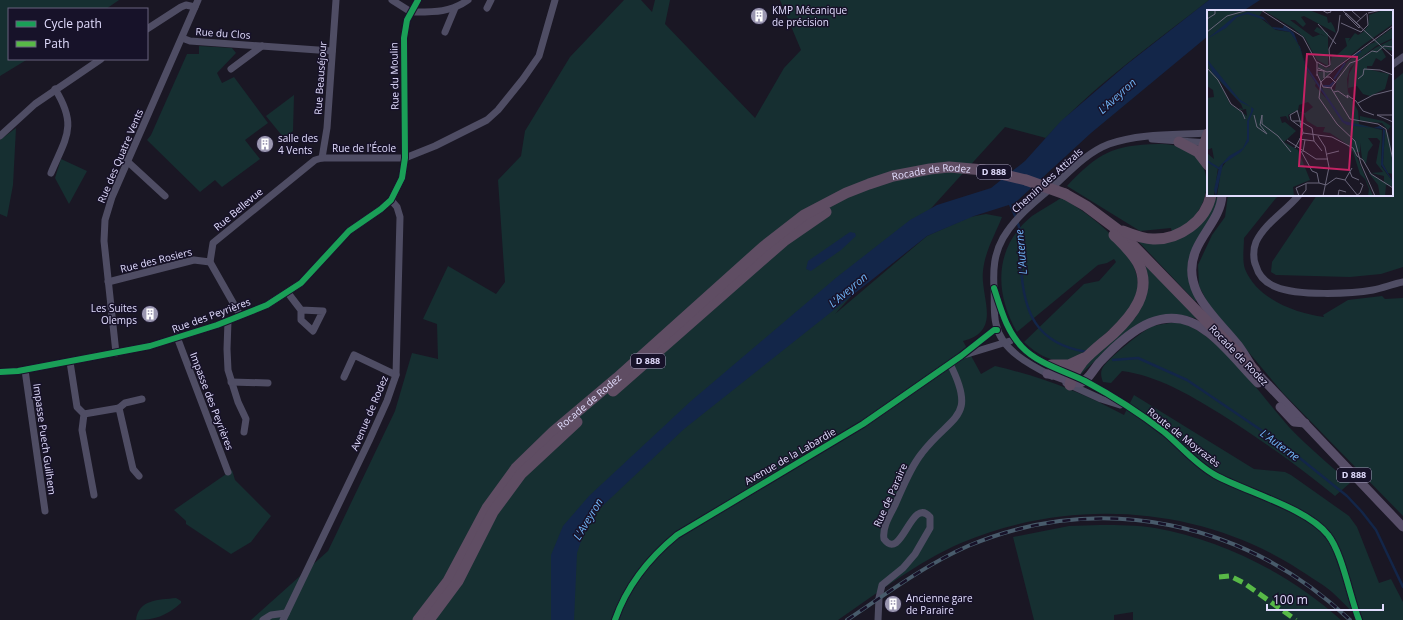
<svg xmlns="http://www.w3.org/2000/svg" width="1403" height="620" font-family="'Open Sans',sans-serif">
  <rect width="100%" height="100%" fill="#1a1724"/>
  <!-- green -->
  <g fill="#162f31">
    <path d="M0,0H119L106,9H9V59H28L0,76Z"/>
    <path d="M624,0H641L652,12L655,0H670L665,24L755,118L784,68L801,50L780,0H1209C1153,44 1093,86 1046,138L1005,127L835,314L927,236L970,217L986,214L1002,217C995,235 985,251 983,271C980,297 1003,331 963,341L981,374L995,366C1042,377 1081,392 1124,415L1134,395L1254,469L1285,472L1291,475L1349,516L1357,527L1379,583L1391,579L1403,602V620H1360C1351,611 1342,601 1332,592C1320,582 1305,574 1292,565C1193,505 1068,498 961,543C919,561 876,594 838,620H251L328,551L395,411L412,353L438,359L437,324L423,319L448,266L496,294L505,282L498,180L521,156L525,131L570,57Z"/>
    <path d="M199,46L232,48L236,53L217,73L222,83L234,77L268,123L245,140L260,159L222,187L215,180L200,192L147,140L151,135L187,54H199Z"/>
    <path d="M1403,73V267L1381,274L1350,277L1276,275L1271,272L1272,262L1317,195H1392V82Z"/>
    <path d="M294,95L293,131L284,138L266,116Z"/>
    <path d="M16,128L13,185L7,217L0,214V140Z"/>
    <path d="M1158,144C1169,144 1181,145 1190,152C1213,167 1210,198 1194,217C1189,224 1179,228 1172,233L1171,228L1140,231L1067,186C1098,153 1113,145 1158,144Z"/>
    <path d="M61,159L87,171L69,204L55,178Z"/>
    <path d="M1214,195H1220L1217,206L1193,250L1197,300L1195,301L1137,240H1173Z"/>
    <path d="M1228,195H1282L1276,198L1244,238C1244,247 1242,261 1245,269C1257,299 1295,313 1324,317L1323,315L1348,300L1382,296L1385,299L1403,298V516L1282,392L1209,305L1199,286L1198,265L1212,235L1225,217Z"/>
    <path d="M1061,198C1091,213 1147,257 1137,296C1133,312 1084,354 1068,364C1048,359 1039,356 1024,342L1084,284L1099,281L1116,262L1114,259L1107,263L1098,265L1017,332C994,292 994,247 1032,216C1041,210 1052,204 1061,198Z"/>
    <path d="M1143,263L1198,319L1182,315L1159,316L1095,361L1080,375V369L1136,317Z"/>
    <path d="M1178,322C1219,332 1261,396 1289,427C1308,447 1330,465 1350,483L1335,496C1298,466 1259,438 1219,413C1188,394 1158,376 1122,371L1111,383L1103,382C1101,377 1100,372 1103,367C1110,357 1142,331 1153,326C1161,324 1169,323 1178,322Z"/>
    <path d="M232,470L235,480L271,516L251,542L231,554L186,524V521L174,510Z"/>
    <path d="M1100,525C1118,525 1137,525 1155,528C1223,540 1290,574 1341,620H1133V612L1114,615V620H1034L1013,537L1069,526Z"/>
    <path d="M176,598L181,601V603C166,616 155,620 136,620C139,599 158,600 176,598Z"/>
  </g>
  <!-- water -->
  <g fill="#132649">
    <path d="M1209,0H1260L1243,11H1208V36L1091,133L1015,203L974,216L927,236L684,429L595,513L583,535L577,553L574,620H551V555L563,526L589,496L691,401L837,277L910,220L937,205L991,188L1025,161L1061,121L1126,65Z"/>
    <path d="M850,232L855,233L856,236L841,250L811,271L806,269L808,261Z"/>
  </g>
  <g fill="none" stroke-linecap="round" stroke-linejoin="round">
    <!-- stream -->
    <g stroke="#132649" stroke-width="2.5">
      <path d="M1009,202C1013,211 1018,221 1020,231C1023,241 1021,254 1021,265C1023,312 1036,344 1087,352"/>
      <path d="M1113,360L1138,358L1187,380L1286,447L1347,496L1362,512L1376,530L1403,587"/>
    </g>
    <!-- minor -->
    <g stroke="#4f4d64" stroke-width="7">
      <path d="M392,0L411,12"/>
      <path d="M487,8L491,0"/>
      <path d="M411,12C432,12 450,13 468,0"/>
      <path d="M147,29L181,7L186,5L195,7"/>
      <path d="M445,32L455,8"/>
      <path d="M182,38L190,41L332,51"/>
      <path d="M1392,65L1403,57"/>
      <path d="M231,69L262,46"/>
      <path d="M0,136L35,104L101,59"/>
      <path d="M1152,139L1208,143"/>
      <path d="M322,158L327,128L336,0"/>
      <path d="M127,161L165,196"/>
      <path d="M51,173C66,137 78,126 55,89"/>
      <path d="M1299,195C1286,211 1265,223 1256,242C1253,249 1253,260 1256,266C1259,277 1266,283 1276,287C1297,296 1351,294 1373,290C1383,288 1393,284 1403,282"/>
      <path d="M108,282L194,260L210,262"/>
      <path d="M994,288C1001,309 1006,330 1022,347C1038,364 1065,371 1085,381C1111,395 1141,414 1164,432C1181,446 1195,464 1215,475C1246,492 1307,508 1328,535C1342,552 1350,597 1359,620"/>
      <path d="M288,293L301,310L323,311L313,331L301,320V310"/>
      <path d="M240,315L210,262L213,243L315,160L322,158H405L435,146L487,120L498,110L523,79L539,56L555,0"/>
      <path d="M228,321L227,349L228,370L238,402L246,419L244,432"/>
      <path d="M177,337L228,472"/>
      <path d="M116,353L104,241L105,220L112,197L198,0"/>
      <path d="M964,355L1010,341"/>
      <path d="M70,362L77,407L84,414L82,430L94,495"/>
      <path d="M25,370L45,511"/>
      <path d="M0,372L18,371L150,346L217,325L267,305L301,283L349,231L381,209L391,200L402,178L405,158L404,38L407,20L418,0"/>
      <path d="M1052,376C1030,365 1001,350 996,324C993,312 995,299 994,288C993,269 994,254 1003,238C1016,216 1037,200 1056,184C1072,169 1088,152 1109,144C1140,133 1176,135 1208,133"/>
      <path d="M344,377L354,355L396,375"/>
      <path d="M231,382L268,383"/>
      <path d="M1066,383L1101,399L1120,405"/>
      <path d="M119,408L125,403L142,399"/>
      <path d="M84,414L119,408L133,469L139,476"/>
      <path d="M263,620L271,615L286,613"/>
      <path d="M283,620L369,441L387,401L396,375L400,217L397,207L391,200"/>
      <path d="M615,620C627,585 649,558 677,535L863,424L961,356L994,330H997"/>
      <path d="M878,620L879,598L882,585L903,568L915,554L930,528V517C911,495 902,563 884,539C882,527 890,515 895,505C903,487 910,468 922,453C951,415 978,419 950,364"/>
    </g>
    <!-- major -->
    <g stroke="#574e68" stroke-width="9">
      <path d="M1222,195C1221,216 1204,231 1196,250C1179,290 1216,317 1238,345C1244,353 1249,362 1255,371L1403,527"/>
      <path d="M1047,374C1058,374 1069,383 1079,383C1088,382 1094,368 1100,362C1130,330 1167,299 1209,333C1227,347 1242,367 1258,383"/>
      <path d="M1280,407L1294,422L1305,423"/>
    </g>
    <!-- highway -->
    <g stroke="#5f4d63" stroke-width="11">
      <path d="M1179,142L1198,152L1208,165"/>
      <path d="M1204,159L1203,149L1208,134"/>
      <path d="M1065,194L1086,206L1118,230L1255,371"/>
      <path d="M1123,231C1133,235 1143,239 1153,239C1179,240 1206,221 1211,195"/>
      <path d="M1051,365H1069L1084,358"/>
      <path d="M1070,385C1072,375 1077,369 1083,361C1092,351 1103,343 1113,334C1132,316 1153,291 1138,263C1132,252 1122,243 1114,235"/>
      <path d="M613,391L784,241L826,212"/>
      <path id="s1" d="M418,620L448,581L487,508L516,468L553,432L617,378L763,247L804,215L846,193L869,184L893,176L930,169L949,167L984,170L1026,180"/>
      <path d="M429,620L458,581L493,512L521,474L577,422"/>
    </g>
    <!-- rail casing -->
    <g stroke="#485b6b" stroke-width="4">
      <path id="rail" d="M847,620C886,594 925,565 968,546C1102,490 1246,522 1350,620"/>
    </g>
    <!-- rail -->
    <use href="#rail" stroke="#171229" stroke-width="2.5" stroke-dasharray="8" stroke-linecap="butt"/>
    <!-- highway-bridge -->
    <path stroke="#5f4d63" stroke-width="11" d="M1026,180L1065,194"/>
    <!-- quiet -->
    <path stroke="#58b947" stroke-width="5" stroke-dasharray="10 5" stroke-linecap="butt" d="M1219,577L1230,576L1244,583L1296,620"/>
    <!-- cycleway casing -->
    <g stroke="#171229" stroke-width="8">
      <g id="cycleway">
        <path d="M994,288C1001,309 1006,330 1022,347C1038,364 1065,371 1085,381C1111,395 1141,414 1164,432C1181,446 1195,464 1215,475C1246,492 1307,508 1328,535C1342,552 1350,597 1359,620"/>
        <path d="M0,372L18,371L150,346L217,325L267,305L301,283L349,231L381,209L391,200L402,178L405,158L404,38L407,20L418,0"/>
        <path d="M615,620C627,585 649,558 677,535L863,424L961,356L994,330H997"/>
      </g>
    </g>
    <!-- cycleway -->
    <use href="#cycleway" stroke="#1a9f57" stroke-width="6"/>
  </g>
  <!-- icons -->
  <defs>
    <g id="building-disc" transform="scale(0.9)"><circle r="9.5" fill="#9b97b1" stroke="#171229"/><path d="M-4-6H4V6H1V3H-1V6H-4ZM-2.5-4.3h1.7v1.8h-1.7ZM.8-4.3h1.7v1.8H.8ZM-2.5-1h1.7V.8h-1.7ZM.8-1h1.7V.8H.8Z" fill="#fff"/></g>
  </defs>
  <g fill-rule="evenodd">
    <use href="#building-disc" x="759" y="16"/>
    <use href="#building-disc" x="265" y="144"/>
    <use href="#building-disc" x="150" y="314"/>
    <use href="#building-disc" x="893" y="604"/>
  </g>
  <g text-anchor="middle" stroke-width="3" stroke-linejoin="round" paint-order="stroke">
    <!-- shield labels -->
    <g fill="#171229" stroke="#a49fbd" stroke-width="1">
      <rect x="977" y="165" width="34" height="14" rx="3"/>
      <rect x="631" y="354" width="34" height="14" rx="3"/>
      <rect x="1337" y="468" width="34" height="14" rx="3"/>
    </g>
    <g font-size="9" font-weight="bold" fill="#e1dcfd">
      <text x="994" y="175">D 888</text>
      <text x="648" y="364">D 888</text>
      <text x="1354" y="478">D 888</text>
    </g>
    <!-- poi labels -->
    <g font-size="10" fill="#e1dcfd" stroke="#171229" text-anchor="start">
      <text x="772" y="14">KMP Mécanique<tspan x="772" dy="12">de précision</tspan></text>
      <text x="278" y="142">salle des<tspan x="278" dy="12">4 Vents</tspan></text>
      <text x="137" y="312" text-anchor="end">Les Suites<tspan x="137" dy="12">Olemps</tspan></text>
      <text x="906" y="602">Ancienne gare<tspan x="906" dy="12">de Paraire</tspan></text>
    </g>
    <!-- street labels -->
    <g font-size="10" fill="#e1dcfd" stroke="#171229">
      <text transform="translate(223 33) rotate(4)" y="4">Rue du Clos</text>
      <text transform="translate(394 76) rotate(-91)" y="4">Rue du Moulin</text>
      <text transform="translate(320 78) rotate(-86)" y="4">Rue Beauséjour</text>
      <text x="364" y="152">Rue de l'École</text>
      <text transform="translate(120 156) rotate(-67)" y="4">Rue des Quatre Vents</text>
      <text dy="4" stroke="none"><textPath href="#s1" startOffset="701">Rocade de Rodez</textPath></text>
      <text transform="translate(1047 180) rotate(-42)" y="4">Chemin des Attizals</text>
      <text transform="translate(238 209) rotate(-40)" y="4">Rue Bellevue</text>
      <text transform="translate(156 260) rotate(-14)" y="4">Rue des Rosiers</text>
      <text transform="translate(211 315) rotate(-20)" y="4">Rue des Peyrières</text>
      <text transform="translate(1239 355) rotate(46)" y="4">Rocade de Rodez</text>
      <text transform="translate(212 401) rotate(69)" y="4">Impasse des Peyrières</text>
      <text dy="4" stroke="none"><textPath href="#s1" startOffset="280">Rocade de Rodez</textPath></text>
      <text transform="translate(369 413) rotate(-67)" y="4">Avenue de Rodez</text>
      <text transform="translate(1184 437) rotate(38)" y="4">Route de Moyrazès</text>
      <text transform="translate(45 439) rotate(82)" y="4">Impasse Puech Guilhem</text>
      <text transform="translate(790 456) rotate(-30)" y="4">Avenue de la Labardie</text>
      <text transform="translate(890 495) rotate(-66)" y="4">Rue de Paraire</text>
    </g>
    <!-- water labels -->
    <g font-size="11" font-style="italic" fill="#70b5f7" stroke="#171229">
      <text transform="translate(1117 96) rotate(-42)" y="4">L'Aveyron</text>
      <text transform="translate(1021 252) rotate(-95)" y="4">L'Auterne</text>
      <text transform="translate(848 290) rotate(-40)" y="4">L'Aveyron</text>
      <text transform="translate(1280 445) rotate(36)" y="4">L'Auterne</text>
      <text transform="translate(588 519) rotate(-59)" y="4">L'Aveyron</text>
    </g>
  </g>
  <!-- overview -->
  <g transform="translate(1207 10)">
    <rect width="186" height="186" fill="#1a1724"/>
    <path d="M0,0H102L120,7L121,13L124,12L127,17L129,23L97,6L94,7L99,14L96,17L88,10H83L106,27L114,24L119,27L107,21L110,17L121,23V56L110,50L98,28L86,18L56,0L52,7L69,20L83,22L86,25L93,37L99,58L109,73L108,76L119,88L115,77L128,80L130,68L140,52L163,34L171,31L166,32L184,19L186,20V28L169,36L151,50L143,58L140,69L141,82L151,101L152,114L175,120L174,156L186,172L185,176L179,175L178,186H173L171,175L161,162L177,172V166L164,163L176,162L169,153L173,131L170,128H161L166,135L161,142L159,154L155,148L153,133V142H148L166,186H161L162,179L158,169L153,164L146,142L138,133L123,123L116,122L118,117H110L100,111L97,104L91,102L98,103L106,97L101,92L92,95L91,100L81,105L82,111L79,106L73,107L75,113L78,112L89,121L77,132L91,140L103,170L86,177L87,186H10L14,159L20,150L11,158L7,186H1L0,143L7,149L5,138L0,140V88L7,87L6,80L0,76ZM11,69L34,94L36,99L32,98L33,100L39,99L40,106L23,94ZM176,0H186V14L156,35L113,72L111,62L119,61L111,58L112,53L118,58L123,57L125,44L130,45L140,36L138,28H143L141,32L148,23L151,25L156,22L161,16L162,5ZM186,29V41L174,38L179,47L174,51L169,48L165,56H160V59L182,64L178,79L163,86L156,84L150,76L141,78L142,64L148,53L168,38ZM153,106L176,111L184,116L181,120L175,113L153,111ZM178,120L181,123L183,130L186,164L181,163L176,154Z" fill="#162f31" fill-rule="evenodd"/>
    <path d="M41,2L56,7L65,17L76,18L77,15L87,23L99,55L137,111L166,118L173,116L178,120L176,154L186,172L174,155L176,119L140,115L135,112L99,58L93,37L83,22L67,19L58,10L40,4L30,7L19,18L0,29L28,6ZM0,49L32,89L47,99L42,111V131L34,142L16,154L9,186L7,180L12,157L22,146L36,138L40,129V111L44,102V97L33,92L5,62Z" fill="#132649"/>
    <path fill="none" stroke="#132649" stroke-width="2" d="M144,48L154,41M127,69L138,53M116,76H123L127,72M0,151L13,159"/>
    <path fill="none" stroke="#6a667b" stroke-width="1" d="M54,0L96,27L110,53V66M115,0L120,3L124,2L123,0M135,0L186,47M145,1L154,9M139,3L153,16L152,18L138,4ZM161,3L174,0M0,9L8,4V0M134,13L154,22L161,15L160,4M149,13L160,3M111,14L129,34M0,22L20,6L41,0M110,52L119,57L123,55L122,39L131,21L133,5M0,58L11,70L24,94L35,102L38,109M111,58L120,62L125,61M129,58L186,16M129,58L114,72L112,88L130,114L148,131L154,154L168,186M110,60L117,61V68M110,64L116,77L125,78M119,67H123L129,73M151,69L156,65L157,59L173,60L186,65M124,78L143,109L171,114L179,119L186,150M124,78L143,53L152,50L165,41L170,42L177,36L186,37M127,82L131,81L141,88L140,85L149,91L156,101L167,105M151,93L166,85L186,80M90,100L93,111L105,118L107,131M90,101L83,105L84,110L95,118L96,123M47,105L50,117L60,124L53,115L55,105V114L71,126L84,142M170,105L186,112M170,105H186M86,111H93L94,118M96,123L125,127L146,138L150,146L156,150L164,164L186,178M111,126L118,137L122,157L116,186M92,129L107,131M80,130L109,149H121M107,131L115,141M88,138L96,123M94,141L105,161L110,163L112,173L119,175M96,142L98,130M120,144L132,141M143,162L145,167L152,170M138,170L151,186M119,175L129,168L138,170L145,158M92,186L89,178L100,173H112M94,186L99,180V174M131,186L132,180L139,182M149,186L153,183L156,175L153,173"/>
    <path fill="#c42263" fill-opacity="0.15" stroke="#c42263" stroke-width="2" d="M100,44L150,47L142,160L92,156Z"/>
    <rect width="186" height="186" fill="none" stroke="#e1dcfd" stroke-width="2"/>
  </g>
  <!-- legend -->
  <rect x="8" y="8" width="140" height="52" fill="#171229" stroke="#68637e"/>
  <rect x="16" y="21" width="20" height="6" fill="#1a9f57" stroke="#68637e"/>
  <text x="44" y="28" font-size="12" fill="#e1dcfd">Cycle path</text>
  <rect x="16" y="41" width="20" height="6" fill="#58b947" stroke="#68637e"/>
  <text x="44" y="48" font-size="12" fill="#e1dcfd">Path</text>
  <!-- scale -->
  <path d="M1267 604v6h116v-6" fill="none" stroke="#e1dcfd" stroke-width="2"/>
  <text x="1273" y="604" font-size="12" fill="#e1dcfd" stroke="#171229" stroke-width="3" paint-order="stroke">100 m</text>
</svg>
